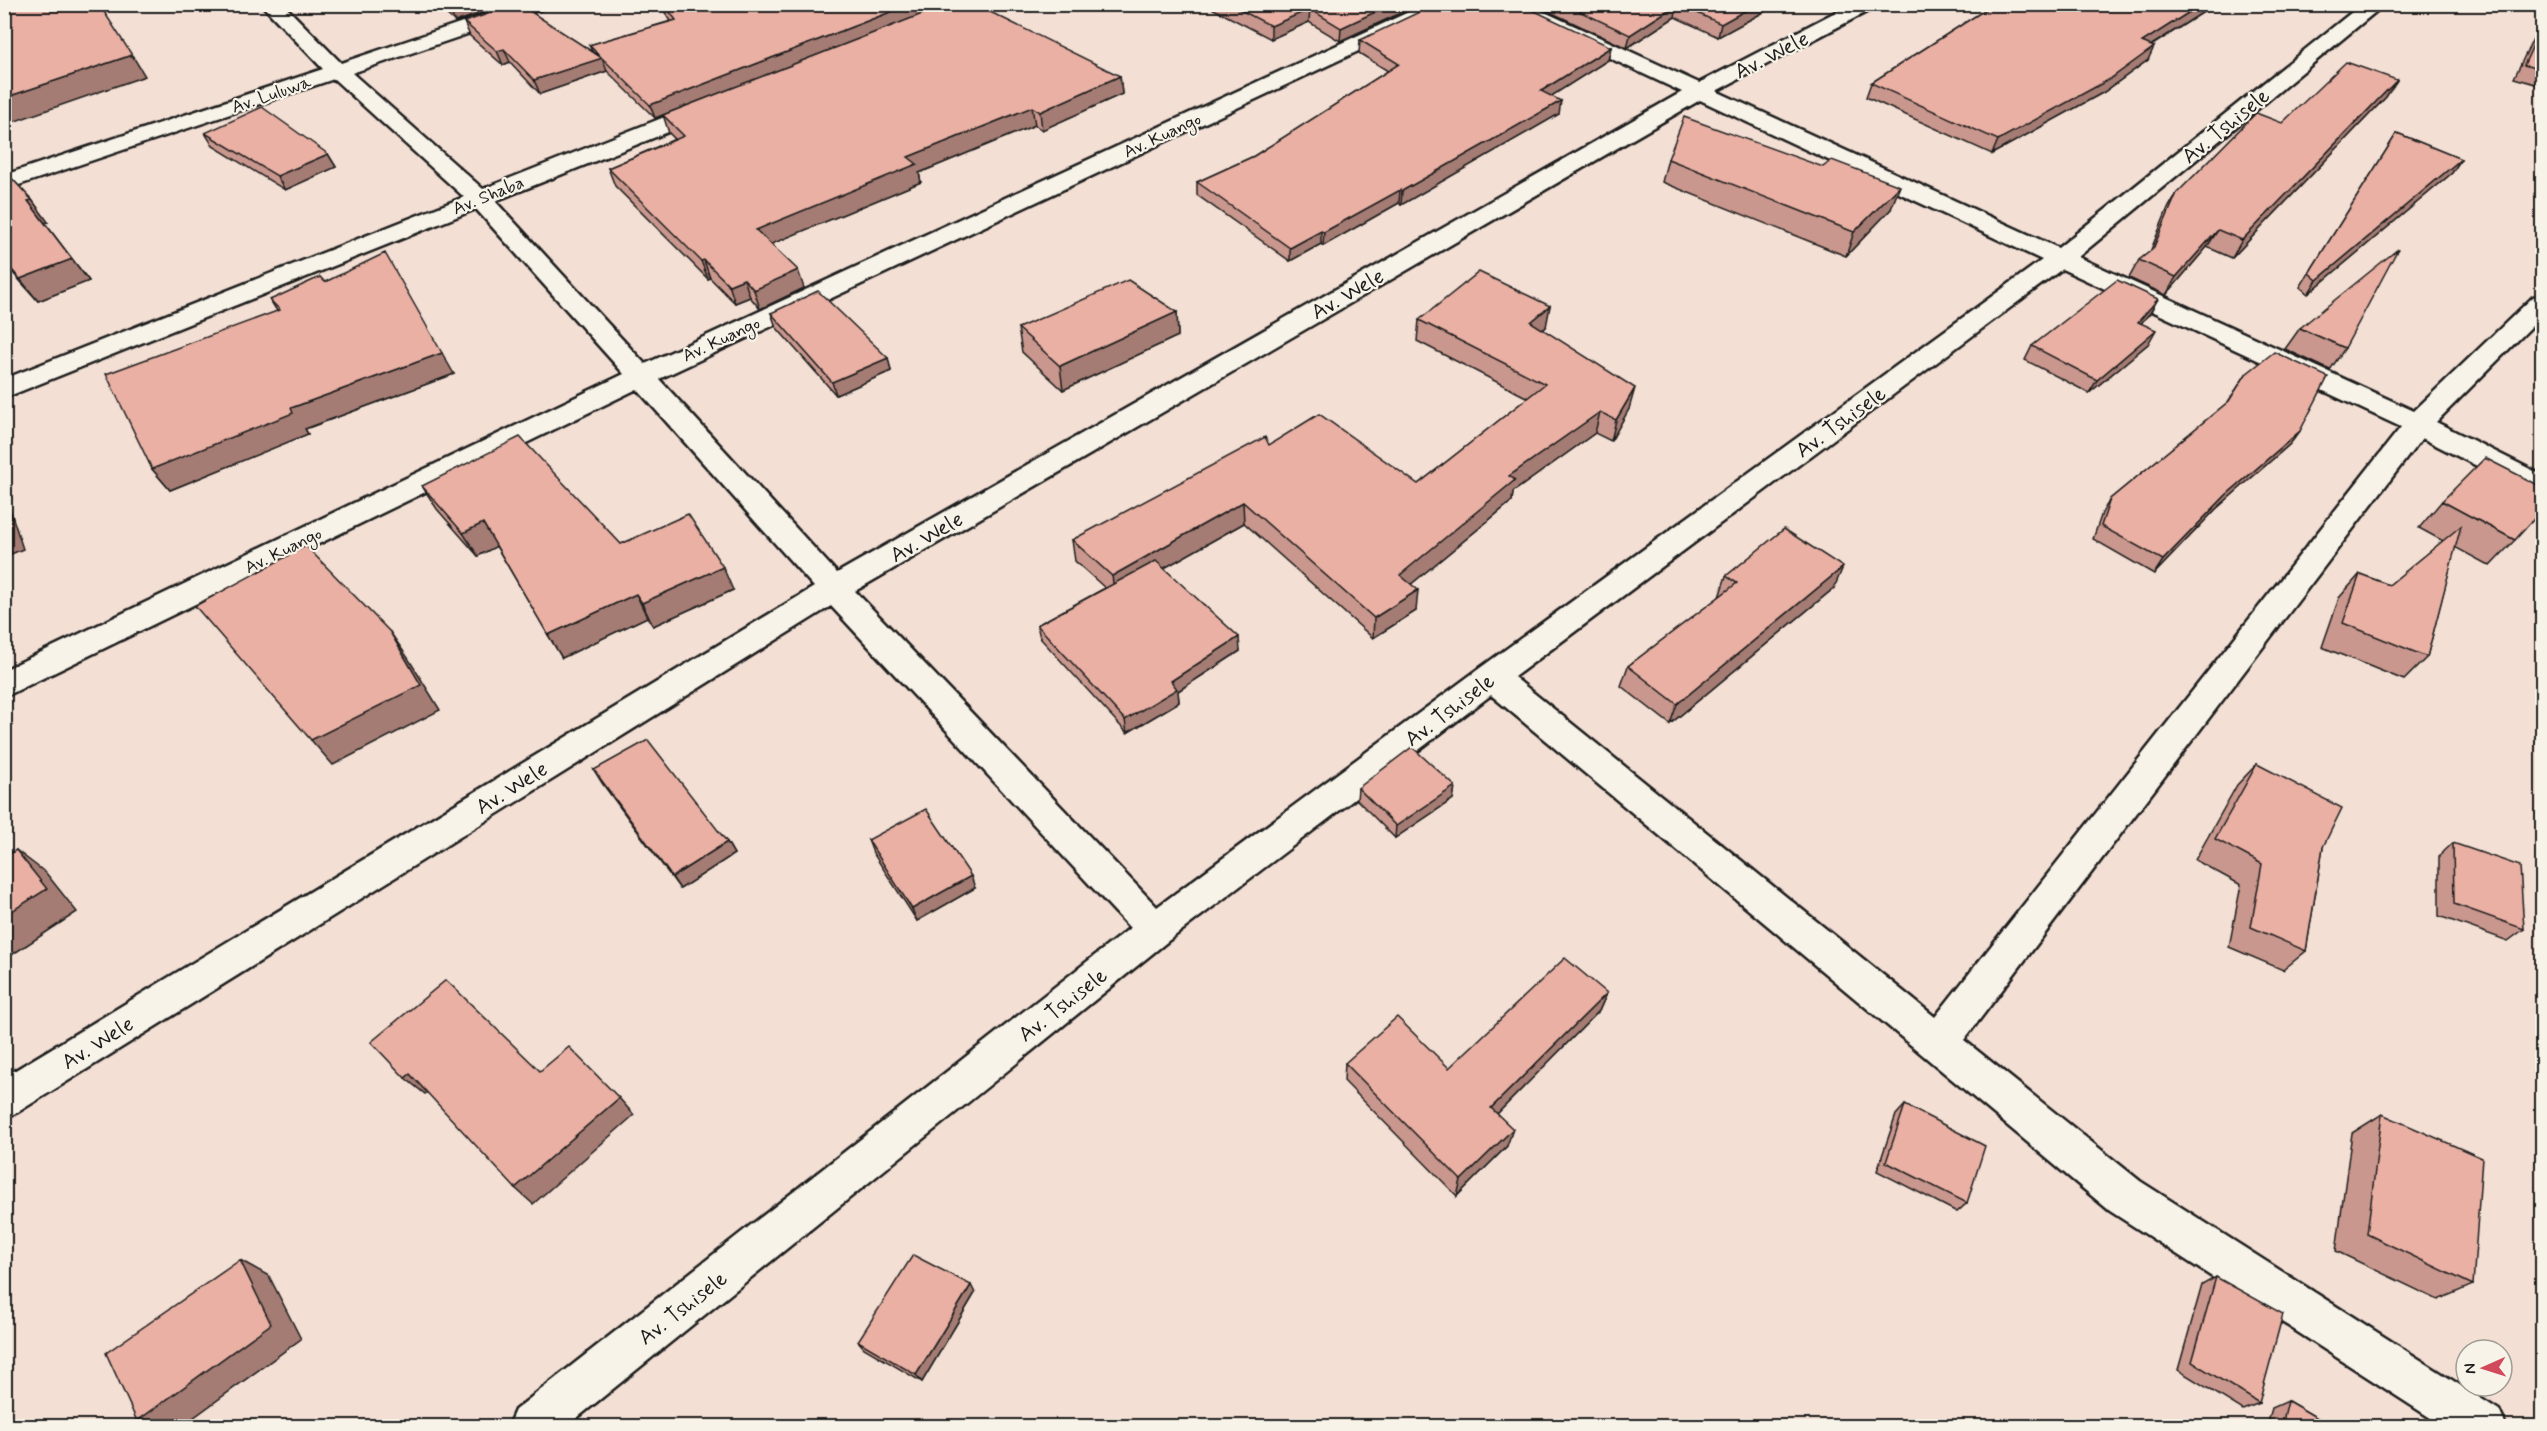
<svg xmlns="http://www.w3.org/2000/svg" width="2547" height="1431" font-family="Mynerve,sans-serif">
  <rect width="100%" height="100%" fill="#f3dfd4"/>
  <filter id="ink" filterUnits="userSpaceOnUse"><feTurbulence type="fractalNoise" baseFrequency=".0167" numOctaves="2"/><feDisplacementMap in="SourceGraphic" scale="12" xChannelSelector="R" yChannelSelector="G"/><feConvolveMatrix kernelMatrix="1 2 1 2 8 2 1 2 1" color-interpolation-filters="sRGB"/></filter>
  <g filter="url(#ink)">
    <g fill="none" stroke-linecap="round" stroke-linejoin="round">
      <!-- minor casing -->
      <g stroke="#1c1c1c" stroke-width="5">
        <path id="minor" d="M261,4H283L341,63L516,4H547L544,8L352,73L483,189L700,103L708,101L716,103L719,108L716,113L495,201L645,364L1426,4H1453L1450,8L659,379L837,573L1682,92L1503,8L1500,4H1527L1699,83L1851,4H1877L1874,8L1716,91L2058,248L2362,4H2385L2078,257L2414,411L2533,297L2542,294V316L2436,422L2542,475V497L2532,494L2422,438L1964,1040L2140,1181L2499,1410L2506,1426H2443L2110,1211L1491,695L1168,941L567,1426H508L515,1410L1130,928L831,606L18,1112L4,1118V1077L814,587L637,389L4,697V670L624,374L476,209L4,398V379L464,197L334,79L4,190V175L323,69ZM1700,100L2042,260L1480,668L1157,907L855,591ZM2062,269L2401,427L1935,1017L1514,677Z"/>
      </g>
      <!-- minor -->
      <use href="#minor" fill="#f7f3e8" fill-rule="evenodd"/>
    </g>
    <!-- wall -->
    <g fill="#c9978d" stroke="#1c1c1c" stroke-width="1.5">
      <path d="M435,4H505V5L455,22Z"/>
      <path d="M659,4H944V6L655,118L607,71L540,94L510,62L503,65L470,36L464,22L592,51L589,45L671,21Z"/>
      <path d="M1204,4H1420L1340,41L1309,22L1271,39Z"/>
      <path d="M1533,4H1775V6L1718,37L1675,17L1627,48Z"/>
      <path d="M1988,4H2216L2151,46L2148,60L2104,92L1992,154L1866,97L1871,83L1991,6Z"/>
      <path d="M2542,20V86L2514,78Z"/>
      <path d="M1360,40L1611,47L1608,60L1551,96L1559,114L1401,205L1399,203L1323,246L1321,244L1290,261L1197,195V182L1254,156L1388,71L1359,53Z"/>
      <path d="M1120,76L1122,94L1042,130L1035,125L919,173L921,182L771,244L804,288L760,309L750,297L735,303L710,278L708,279L615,186L608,168L675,139L669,133L663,115Z"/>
      <path d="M2397,80L2386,97L2232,258L2207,247L2166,295L2129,278L2139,260L2150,252L2167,210L2177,193L2282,123Z"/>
      <path d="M205,133L328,154L336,167L285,190L213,146Z"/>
      <path d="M2397,133L2461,159L2452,173L2308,294L2300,287Z"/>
      <path d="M1668,159L1891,209L1846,256L1662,182Z"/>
      <path d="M4,170L32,200L48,222L45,223L89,281L38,301L4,263Z"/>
      <path d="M325,282L454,374L305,429L308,434L170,490L152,469L277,311L270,300Z"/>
      <path d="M1177,312L1178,336L1063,390L1022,352L1018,328Z"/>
      <path d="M771,313L888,358L891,371L836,395L776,327Z"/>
      <path d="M2150,313L2141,323L2148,344L2089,393L2025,360L2032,346Z"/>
      <path d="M1419,320L1546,327L1543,330L1629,409L1611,441L1595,433L1513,492L1512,501L1411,584L1416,611L1373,638L1244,523L1164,568L1240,651L1178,691L1179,702L1127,733L1040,638L1037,625L1105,588L1075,561L1072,540L1269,445L1418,484L1528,398L1417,341Z"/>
      <path d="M2300,328L2345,348L2330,370L2285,349Z"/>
      <path d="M2246,374L2300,431L2290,444L2216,509L2154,574L2093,539L2102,513L2110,499L2228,402Z"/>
      <path d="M422,486L621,544L733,590L653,626L647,617L562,658L496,546L478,556L437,509Z"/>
      <path d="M2442,501L2515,540L2490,566L2455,547L2427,657L2404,680L2322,647L2339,598L2360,574L2389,585L2443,541L2419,528Z"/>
      <path d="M1726,576L1834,588L1670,724L1621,686L1628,666L1719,597Z"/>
      <path d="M2257,764L2323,847L2306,951L2283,970L2229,947L2241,885L2195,860L2237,785Z"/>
      <path d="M594,770L727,842L734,854L680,889L602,783Z"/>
      <path d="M1455,786L1453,799L1395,838L1357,800L1358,788Z"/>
      <path d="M868,840L975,888L917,921L873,853Z"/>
      <path d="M2453,843L2524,929L2508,941L2439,916V856Z"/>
      <path d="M1607,993L1599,1011L1497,1114L1507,1146L1457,1196L1344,1081L1345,1063L1449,1068Z"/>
      <path d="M1905,1105L1967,1203L1957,1212L1877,1171L1896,1115Z"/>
      <path d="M2382,1114L2473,1285L2438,1300L2336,1251L2352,1133Z"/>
      <path d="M2216,1277L2259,1403L2243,1410L2178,1370L2202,1285Z"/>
      <path d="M975,1293L922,1382L864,1348L858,1341Z"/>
      <path d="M2288,1401L2331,1426H2267L2272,1408Z"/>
    </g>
    <!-- shaded-wall -->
    <g fill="#a47b73" stroke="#1c1c1c" stroke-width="1.5">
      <path d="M463,4H505V5L455,22L449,9Z"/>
      <path d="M911,4H944V6L655,118L650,105Z"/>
      <path d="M1392,4H1420L1340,41L1341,28Z"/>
      <path d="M1678,4L1675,17L1627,48L1630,35Z"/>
      <path d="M1757,4H1775V6L1718,37L1721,24Z"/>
      <path d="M2202,4H2216L2136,55L2142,42Z"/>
      <path d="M1310,9L1309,22L1271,39V26Z"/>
      <path d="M1611,47L1608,60L1539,104L1541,91Z"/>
      <path d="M2154,47L2148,60L2104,92L1992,154L1998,140Z"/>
      <path d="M504,49L510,62L503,65L497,51Z"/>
      <path d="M132,55L145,76L4,125V98Z"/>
      <path d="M602,58L607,71L540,94L534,80Z"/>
      <path d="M1120,76L1122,94L1042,130L1040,112Z"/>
      <path d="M2397,80L2386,97L2232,258L2242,240Z"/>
      <path d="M1561,101L1559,114L1401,205L1402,191Z"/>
      <path d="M1032,107L1035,125L919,173L921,182L762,248L756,230L908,157Z"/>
      <path d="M328,154L336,167L285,190L277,176Z"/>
      <path d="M2461,159L2452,173L2308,294L2317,280Z"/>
      <path d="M1900,186L1891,209L1846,256L1854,232Z"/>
      <path d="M1400,190L1399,203L1323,246L1324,232Z"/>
      <path d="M32,200L48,222L45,223L28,201Z"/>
      <path d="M2218,230L2207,247L2166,295L2176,277Z"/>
      <path d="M1321,231V244L1290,261V248Z"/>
      <path d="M72,259L89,281L38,301L20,279Z"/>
      <path d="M704,260L710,278L708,279L701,261Z"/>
      <path d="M798,270L804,288L760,309L754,290Z"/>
      <path d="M744,279L750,297L735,303L729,285Z"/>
      <path d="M2158,299L2150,313L2130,336L2138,322Z"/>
      <path d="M1550,306L1546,327L1527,343L1531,322Z"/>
      <path d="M1177,312L1178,336L1063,390L1060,366Z"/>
      <path d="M2156,330L2148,344L2089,393L2097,380Z"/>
      <path d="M442,353L454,374L305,429L308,434L170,490L152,469L291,408Z"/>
      <path d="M888,358L891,371L836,395L832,382Z"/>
      <path d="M1635,388L1629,409L1611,441L1616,420Z"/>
      <path d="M1600,412L1595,433L1513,492L1512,501L1398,595L1400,575L1509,476Z"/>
      <path d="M2300,431L2290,444L2216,509L2154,574L2163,560L2226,495Z"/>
      <path d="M4,496L7,500L23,549L4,557Z"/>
      <path d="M1243,502L1244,523L1115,596L1112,576Z"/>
      <path d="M483,523L497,546L478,556L463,533Z"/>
      <path d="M723,567L733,590L653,626L642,603Z"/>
      <path d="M1843,567L1834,588L1670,724L1677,704Z"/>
      <path d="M1418,590L1416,611L1373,638L1374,618Z"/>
      <path d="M636,594L647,617L562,658L548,635Z"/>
      <path d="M390,632L408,658L440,710L333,765L311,740Z"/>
      <path d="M1239,637L1240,651L1178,691L1179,702L1127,733L1125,720L1171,681Z"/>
      <path d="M1455,786L1453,799L1395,838L1396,826Z"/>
      <path d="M727,842L734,854L680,889L672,877Z"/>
      <path d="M16,850L46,873L77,912L4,960V916Z"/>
      <path d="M971,876L975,888L917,921L912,909Z"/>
      <path d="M1607,993L1599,1011L1486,1125L1491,1108Z"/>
      <path d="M410,1074L429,1091L425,1094L405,1078Z"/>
      <path d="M619,1098L634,1115L533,1204L515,1188Z"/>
      <path d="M1513,1129L1507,1146L1457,1196L1461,1180Z"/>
      <path d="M240,1260L269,1276L301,1339L182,1426H152L137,1421Z"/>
      <path d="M971,1285L975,1293L922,1382L916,1375Z"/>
    </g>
    <!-- building -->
    <g fill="#eab0a4" stroke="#1c1c1c" stroke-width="1.5">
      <path d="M6,4H99L132,55L4,98V5Z"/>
      <path d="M443,4H463L449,9Z"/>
      <path d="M518,4H519L602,58L589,45L676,20L664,4H911L650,105L602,58L534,80L504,49L497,51L464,22Z"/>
      <path d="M948,4H974L1120,76L1040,112L1032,107L908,157L917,164L756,230L798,270L754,290L744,279L729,285L704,260L701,261L608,168L684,136L663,115Z"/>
      <path d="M1229,4H1392L1341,28L1310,9L1271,26Z"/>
      <path d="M1436,4H1520L1611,47L1541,91L1561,101L1402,191L1400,190L1324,232L1321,231L1290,248L1197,182L1254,156L1399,64L1360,40Z"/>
      <path d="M1564,4H1678L1630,35Z"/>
      <path d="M1678,4H1757L1721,24Z"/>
      <path d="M1994,4H2202L2142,42L2154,47L2110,79L1998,140L1871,83Z"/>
      <path d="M2542,26V70L2524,65Z"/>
      <path d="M2346,62L2397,80L2242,240L2218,230L2176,277L2139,260L2153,249L2177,193L2256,113L2282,123Z"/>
      <path d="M262,107L328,154L277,176L205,133Z"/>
      <path d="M1684,117L1823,167L1832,160L1900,186L1854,232L1668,159Z"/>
      <path d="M2397,133L2461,159L2317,280L2309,273Z"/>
      <path d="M4,170L32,200L28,201L72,259L20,279L4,261Z"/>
      <path d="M2398,249L2345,348L2300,328Z"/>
      <path d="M385,253L442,353L291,408L293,413L152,469L106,374L280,310L270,300L320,277L325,282Z"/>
      <path d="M1479,272L1550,306L1531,322L1635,388L1616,420L1600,412L1509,476L1515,480L1400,575L1418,590L1374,618L1243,502L1112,576L1072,540L1265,437L1269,445L1319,414L1418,484L1545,384L1419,320Z"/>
      <path d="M1128,280L1177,312L1060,366L1018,328Z"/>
      <path d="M2117,280L2158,299L2138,322L2156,330L2097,380L2032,346Z"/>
      <path d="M818,291L888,358L832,382L771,313Z"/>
      <path d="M2274,352L2328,377L2300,431L2226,495L2163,560L2101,526L2110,499L2229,401L2246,374Z"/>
      <path d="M520,437L621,544L688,514L723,567L642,603L636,594L548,635L483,523L463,533L422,486Z"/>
      <path d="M2485,458L2542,487V510L2515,540L2442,501Z"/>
      <path d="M2461,526L2427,657L2343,623L2360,574L2389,585Z"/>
      <path d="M1784,529L1843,567L1677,704L1628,666L1737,583L1726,576Z"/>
      <path d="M306,546L390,632L421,685L311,740L195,606Z"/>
      <path d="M1156,561L1239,637L1171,681L1177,689L1125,720L1037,625Z"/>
      <path d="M648,740L727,842L672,877L594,770Z"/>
      <path d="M1412,747L1455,786L1396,826L1358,788Z"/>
      <path d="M2257,764L2342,808L2323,847L2306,951L2251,927L2262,864L2215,839Z"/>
      <path d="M926,809L971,876L912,909L868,840Z"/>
      <path d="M2453,843L2520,866L2524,929L2454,904Z"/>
      <path d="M16,850L47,889L4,916V857Z"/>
      <path d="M1565,958L1607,993L1491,1108L1513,1129L1461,1180L1345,1063L1397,1017L1449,1068Z"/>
      <path d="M446,980L540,1071L569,1047L619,1098L515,1188L410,1074L405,1078L371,1042Z"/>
      <path d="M1905,1105L1985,1146L1967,1203L1886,1162Z"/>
      <path d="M2382,1114L2482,1158L2473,1285L2367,1234Z"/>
      <path d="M913,1255L971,1285L916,1375L858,1341Z"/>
      <path d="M240,1260L271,1324L137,1421L106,1353Z"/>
      <path d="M2216,1277L2283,1314L2259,1403L2192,1362Z"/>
      <path d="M2288,1401L2331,1426H2282Z"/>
    </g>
  </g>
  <g text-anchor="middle" stroke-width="4.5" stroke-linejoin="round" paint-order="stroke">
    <!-- far-street labels -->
    <g font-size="18" fill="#1c1c1c" stroke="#f7f3e8">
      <text transform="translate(271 94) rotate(-19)" y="6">Av. Luluwa</text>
      <text transform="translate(1162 135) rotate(-25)" y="6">Av. Kuango</text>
      <text transform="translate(488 195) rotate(-22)" y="6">Av. Shaba</text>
      <text transform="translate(721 339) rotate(-25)" y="6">Av. Kuango</text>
      <text transform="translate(283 550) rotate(-26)" y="6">Av. Kuango</text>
    </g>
    <!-- street labels -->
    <g font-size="22" fill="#1c1c1c" stroke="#f7f3e8">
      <text transform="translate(1771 54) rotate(-27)" y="8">Av. Wele</text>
      <text transform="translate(2225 125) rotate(-39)" y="8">Av. Tshisele</text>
      <text transform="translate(1347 293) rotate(-30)" y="8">Av. Wele</text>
      <text transform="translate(1840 421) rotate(-36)" y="8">Av. Tshisele</text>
      <text transform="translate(926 536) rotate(-30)" y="8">Av. Wele</text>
      <text transform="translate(1449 709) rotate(-37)" y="8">Av. Tshisele</text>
      <text transform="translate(511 787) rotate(-32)" y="8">Av. Wele</text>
      <text transform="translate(1062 1004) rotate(-38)" y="8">Av. Tshisele</text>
      <text transform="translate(97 1042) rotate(-32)" y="8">Av. Wele</text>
      <text transform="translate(682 1307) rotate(-38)" y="8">Av. Tshisele</text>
    </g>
  </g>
  <!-- margin -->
  <rect width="2547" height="1431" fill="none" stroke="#f7f3e8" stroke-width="24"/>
  <rect x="12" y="12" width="2523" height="1407" fill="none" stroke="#1c1c1c" stroke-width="2" filter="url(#ink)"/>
  <!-- north arrow -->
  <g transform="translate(2484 1368) rotate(267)"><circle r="28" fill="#f7f3e8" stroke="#9f9d96" stroke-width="1.5"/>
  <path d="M0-4.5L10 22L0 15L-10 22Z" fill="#d1495b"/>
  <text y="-9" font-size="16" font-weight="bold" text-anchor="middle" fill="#1c1c1c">N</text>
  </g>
</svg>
